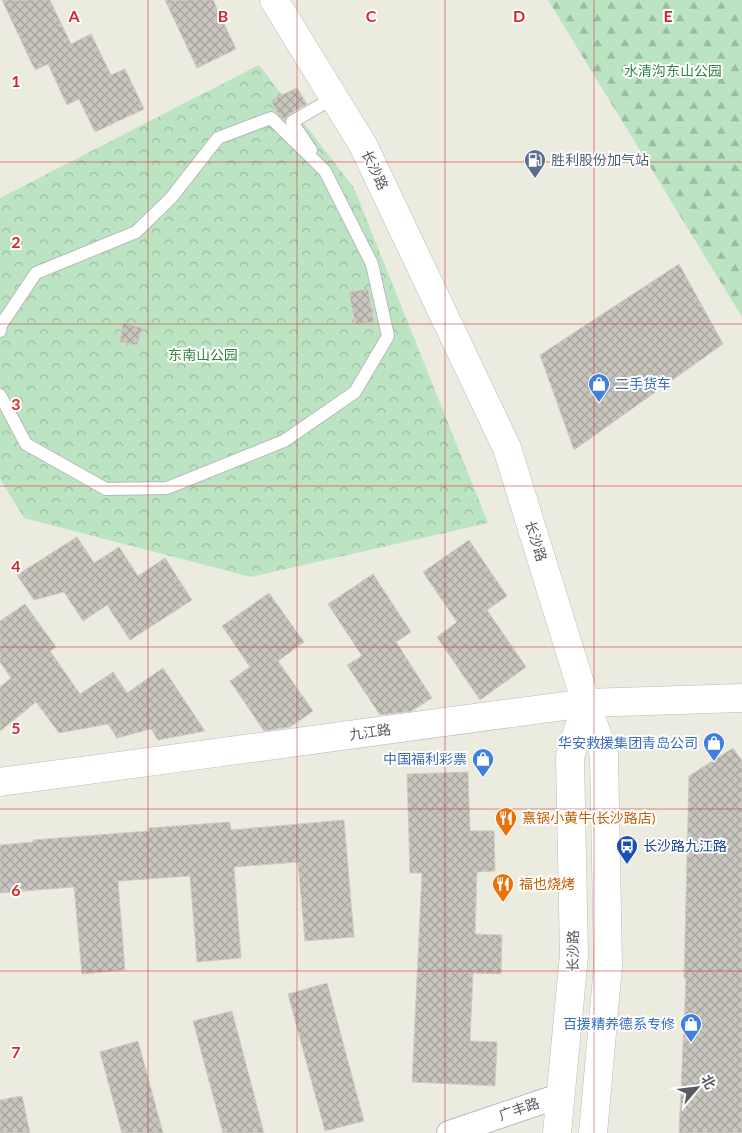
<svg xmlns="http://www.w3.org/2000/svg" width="742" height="1133" font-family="Lato,'Noto Sans SC',sans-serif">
  <defs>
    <pattern id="forest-firs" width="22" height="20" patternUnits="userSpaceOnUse" patternTransform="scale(1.25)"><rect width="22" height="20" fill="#bce4c2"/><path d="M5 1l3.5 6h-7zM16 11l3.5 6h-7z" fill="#9cbca1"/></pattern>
    <pattern id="park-crowns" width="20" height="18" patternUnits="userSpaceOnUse" patternTransform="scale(1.25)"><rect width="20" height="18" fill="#bce4c2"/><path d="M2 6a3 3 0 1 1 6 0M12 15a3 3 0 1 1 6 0" fill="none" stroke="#9cbca1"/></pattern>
    <pattern id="building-cross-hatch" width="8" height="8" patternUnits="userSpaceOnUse" patternTransform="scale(1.25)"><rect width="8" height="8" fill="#c7c5bd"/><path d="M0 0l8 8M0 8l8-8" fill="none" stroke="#a5a39d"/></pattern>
  </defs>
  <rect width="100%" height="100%" fill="#ecebe0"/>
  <!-- forest -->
  <path fill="url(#forest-firs)" d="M548,0H742V317Z"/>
  <!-- park -->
  <path fill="url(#park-crowns)" d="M259,65L354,188L488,523L251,577L24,518L0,479V198Z"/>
  <!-- building -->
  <g fill="url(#building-cross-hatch)" stroke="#d0cdbf">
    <path d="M2,0H50L71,44L91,34L111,75L125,69L144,109L95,132L79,99L67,105L48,64L35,70Z"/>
    <path d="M165,0H213L236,49L197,68Z"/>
    <path d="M297,88L307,104L288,115L284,120L277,112L271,100Z"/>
    <path d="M679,264L723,344L574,450L540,355Z"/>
    <path d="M368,289L374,322L355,324L349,292Z"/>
    <path d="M123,323L142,328L137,345L120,342Z"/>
    <path d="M77,537L94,563L119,547L138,576L165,558L192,600L130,640L107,605L83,621L64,592L34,600L17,575Z"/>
    <path d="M469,540L507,596L487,610L526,667L480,700L437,637L457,622L423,572Z"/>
    <path d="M373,574L411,632L396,642L432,698L412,711L380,715L347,665L362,656L328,604Z"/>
    <path d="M269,593L304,642L278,661L313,711L290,727L264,731L230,681L250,667L222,626Z"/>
    <path d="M25,604L56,647L50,651L80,694L113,672L127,693L163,668L205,731L158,740L151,729L117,738L108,724L59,733L36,702L0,731V687L11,678L0,662V621Z"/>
    <path d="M733,748L742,761V1133H679L686,978H684L689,776Z"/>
    <path d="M468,772L470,831H494L495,871L477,872L475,934L502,935L501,974L473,973L470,1041L497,1042L495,1086L412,1082L422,873H410L407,774Z"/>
    <path d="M344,820L354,937L305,941L298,862L234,867L241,958L197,962L190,876L118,881L125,970L82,974L74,887L0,893V845L33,842V840L149,831V828L230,822L231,830Z"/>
    <path d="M327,983L364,1121L325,1131L288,994Z"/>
    <path d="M232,1011L264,1133H223L193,1021Z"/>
    <path d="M138,1041L163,1133H122L100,1052Z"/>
    <path d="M22,1096L30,1133H0V1100Z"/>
  </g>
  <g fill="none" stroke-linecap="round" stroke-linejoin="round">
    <!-- service casing -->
    <g stroke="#b8b9bf" stroke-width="14">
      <g id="service">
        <path d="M311,150L292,122L333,98"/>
        <path d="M0,331L1,325L36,273L136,232L171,198L218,138L271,118L325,171L372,264L388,336L355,392L284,441L167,488L106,489L26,444L0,395"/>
      </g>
    </g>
    <!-- minor casing -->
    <g stroke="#b8b9bf" stroke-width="26">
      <path id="minor" d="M449,1133L562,1095"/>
    </g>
    <!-- tertiary casing -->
    <g stroke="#b8b9bf" stroke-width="29">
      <path id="tertiary" d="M0,782L586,703L742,698"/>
    </g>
    <!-- secondary casing -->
    <g stroke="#b9bbc2" stroke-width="29">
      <g id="secondary">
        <path d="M274,0L363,145L507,448L586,703L604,754L608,966L593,1133"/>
        <path d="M557,1133L574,955L570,757L586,703"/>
      </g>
    </g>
    <!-- service -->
    <use href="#service" stroke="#fff" stroke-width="12"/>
    <!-- minor -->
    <use href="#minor" stroke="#fff" stroke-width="24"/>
    <!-- tertiary -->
    <use href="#tertiary" stroke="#fff" stroke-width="28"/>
    <!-- secondary -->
    <use href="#secondary" stroke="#fff" stroke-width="28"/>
  </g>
  <!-- grid -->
  <path fill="none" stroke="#d62828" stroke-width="1" stroke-opacity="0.55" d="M148,0V1133M297,0V1133M445,0V1133M594,0V1133M0,162H742M0,324H742M0,486H742M0,647H742M0,809H742M0,971H742"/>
  <!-- icons -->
  <defs>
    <g id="fuel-pin" transform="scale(1.125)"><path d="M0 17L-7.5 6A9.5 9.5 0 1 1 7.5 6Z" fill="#5c6f8a" stroke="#fff"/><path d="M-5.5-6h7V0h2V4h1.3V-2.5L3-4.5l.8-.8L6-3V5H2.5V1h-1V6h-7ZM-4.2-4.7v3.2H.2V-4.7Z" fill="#fff"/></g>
    <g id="shop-pin" transform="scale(1.125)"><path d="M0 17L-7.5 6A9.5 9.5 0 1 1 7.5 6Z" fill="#3f7fe0" stroke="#fff"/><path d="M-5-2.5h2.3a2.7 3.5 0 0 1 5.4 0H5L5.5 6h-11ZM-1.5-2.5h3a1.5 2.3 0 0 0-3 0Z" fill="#fff"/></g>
    <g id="restaurant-pin" transform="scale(1.125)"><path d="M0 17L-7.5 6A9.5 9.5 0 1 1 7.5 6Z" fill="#e8710a" stroke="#fff"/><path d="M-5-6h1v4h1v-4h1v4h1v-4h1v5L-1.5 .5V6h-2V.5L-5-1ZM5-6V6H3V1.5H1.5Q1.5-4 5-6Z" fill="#fff"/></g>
    <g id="bus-pin" transform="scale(1.125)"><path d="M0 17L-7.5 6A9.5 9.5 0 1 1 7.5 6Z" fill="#1a4fb4" stroke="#fff"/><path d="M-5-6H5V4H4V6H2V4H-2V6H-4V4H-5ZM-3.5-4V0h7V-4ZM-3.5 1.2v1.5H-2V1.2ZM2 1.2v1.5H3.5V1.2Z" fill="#fff"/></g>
  </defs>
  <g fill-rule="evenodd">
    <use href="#fuel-pin" x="535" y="160"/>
    <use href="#shop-pin" x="599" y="384"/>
    <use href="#shop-pin" x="714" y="743"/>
    <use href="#shop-pin" x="483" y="759"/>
    <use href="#restaurant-pin" x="506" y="818"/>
    <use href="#bus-pin" x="627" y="846"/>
    <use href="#restaurant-pin" x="503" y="884"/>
    <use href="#shop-pin" x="691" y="1024"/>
  </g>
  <g text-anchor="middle" stroke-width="4" stroke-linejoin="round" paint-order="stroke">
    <!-- park labels -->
    <g font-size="14" fill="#358444" stroke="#fff">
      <text x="673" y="76">水清沟东山公园</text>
      <text x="203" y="360">东南山公园</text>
    </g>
    <!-- service labels -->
    <g font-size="14" fill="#4e5e75" stroke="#fff" text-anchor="start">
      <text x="551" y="165">胜利股份加气站</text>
    </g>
    <!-- street labels -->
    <g font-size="14" fill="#595b61" stroke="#fff">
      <text transform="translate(375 170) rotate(65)" y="5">长沙路</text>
      <text transform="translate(536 541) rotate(73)" y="5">长沙路</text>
      <text transform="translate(370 732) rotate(-8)" y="5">九江路</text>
      <text transform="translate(573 951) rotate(-89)" y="5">长沙路</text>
      <text transform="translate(519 1109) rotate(-19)" y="5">广丰路</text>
    </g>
    <!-- shop labels -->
    <g font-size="14" fill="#366cbe" stroke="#fff" text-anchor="end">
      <text x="615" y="389" text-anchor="start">二手货车</text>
      <text x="698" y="748">华安救援集团青岛公司</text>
      <text x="467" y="764">中国福利彩票</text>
      <text x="675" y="1029">百援精养德系专修</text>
    </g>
    <!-- food labels -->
    <g font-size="14" fill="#c56008" stroke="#fff" text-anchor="start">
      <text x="522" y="823">熹锅小黄牛(长沙路店)</text>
      <text x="519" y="889">福也烧烤</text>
    </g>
    <!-- transit labels -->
    <g font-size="14" fill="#164399" stroke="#fff" text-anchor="start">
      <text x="643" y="851">长沙路九江路</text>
    </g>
  </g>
  <g font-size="16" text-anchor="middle" font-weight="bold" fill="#d62828" stroke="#fff" stroke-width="4" stroke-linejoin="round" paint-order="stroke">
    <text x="74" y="22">A</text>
    <text x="223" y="22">B</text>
    <text x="371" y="22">C</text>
    <text x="519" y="22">D</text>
    <text x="668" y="22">E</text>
    <text x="16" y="87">1</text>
    <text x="16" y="248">2</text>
    <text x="16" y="410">3</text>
    <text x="16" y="572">4</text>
    <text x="16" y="734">5</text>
    <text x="16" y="896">6</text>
    <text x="16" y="1058">7</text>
  </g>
  <!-- north arrow -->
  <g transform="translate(697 1088) rotate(62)" stroke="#ffffff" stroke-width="4" paint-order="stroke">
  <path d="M0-4L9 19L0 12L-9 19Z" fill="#595b61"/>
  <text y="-8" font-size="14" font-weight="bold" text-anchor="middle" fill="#595b61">北</text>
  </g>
</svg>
